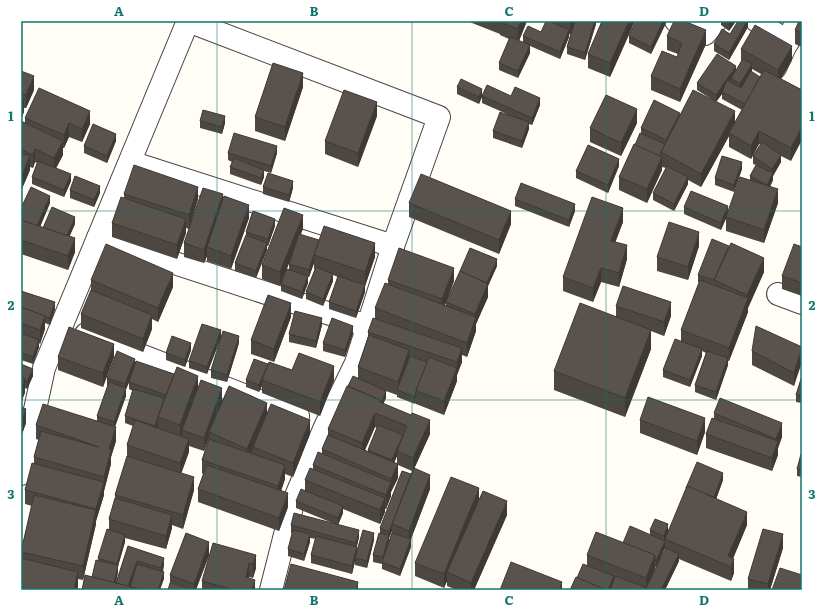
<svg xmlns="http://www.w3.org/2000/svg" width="823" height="611" font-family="Literata,serif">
  <rect width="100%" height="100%" fill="#fffdf5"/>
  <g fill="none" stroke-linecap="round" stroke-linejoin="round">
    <!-- minor casing -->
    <g stroke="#444" stroke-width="24">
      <g id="minor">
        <path d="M188,21L439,117L393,246L356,363L325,427L293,503L271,590"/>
        <path d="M676,21L705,34L716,21"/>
        <path d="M757,21L788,42"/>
        <path d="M775,68L797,21"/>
        <path d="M130,162L393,246"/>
        <path d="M98,238L367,326"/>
        <path d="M778,294L802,303"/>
        <path d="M86,334L298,416"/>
        <path d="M21,474L44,368L188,21"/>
      </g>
    </g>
    <!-- minor -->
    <use href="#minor" stroke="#fff" stroke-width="22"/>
  </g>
  <!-- wall -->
  <g fill="#4d4742" fill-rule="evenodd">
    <path d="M467,21H527L519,41L523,43V36L541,32L551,21H598L597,23L596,22V24L585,60L567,54V47L573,27L570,35L569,34V37L560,59L530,46V53L518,78L499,70V63L509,39L500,35V33V34Z"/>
    <path d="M635,21L610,77L588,68V54Z"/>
    <path d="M666,21V23L651,54L629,43V36Z"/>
    <path d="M721,21H736L729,31L721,25Z"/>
    <path d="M748,21V27L729,60L714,51V44L730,34Z"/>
    <path d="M802,21V47L795,44V30Z"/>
    <path d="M667,36L706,44L680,102L651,90V76L677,57L678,54L667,50Z"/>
    <path d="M741,49L792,60L781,79L802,90L791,161L781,156V162L773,176V180L770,187L778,203L764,243L726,231V218L721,230L684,214V207L728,212L750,180V176L756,165L753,164V156L761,145L759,144L751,159L729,147V136L701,187L688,180V184L674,211L653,200V193L666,168L662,167V170L647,203L619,190V177L641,133V128L680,115L713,100L697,90V83L736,71L741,61ZM752,69L761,74L760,77L752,72ZM722,94V99L742,110L735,123L716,102Z"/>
    <path d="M21,71L34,90L26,108H24V112L21,119Z"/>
    <path d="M303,87L285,141L255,131V117Z"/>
    <path d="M457,87L482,95L511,96L540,105L532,125L529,124V129L522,148L493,138V131L507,114L482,103V97L479,104L457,94Z"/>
    <path d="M377,116L358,167L325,154V141Z"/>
    <path d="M25,118L90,124L82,142L69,137L64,148H63V155L56,168L71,181L64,197L32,184V177L37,163L35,162L33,168L30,167V170L21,191V121L25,123Z"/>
    <path d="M200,121L225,123L222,134L200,128Z"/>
    <path d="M637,123L621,156L590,142V128Z"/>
    <path d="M116,141L107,163L84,153V146Z"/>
    <path d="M228,153H277L271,173L264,171V177L261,185L230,174V167L232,162L228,160Z"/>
    <path d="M619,166L608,193L576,178V171Z"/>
    <path d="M742,169L734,192L715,185V178Z"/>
    <path d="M198,187L189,229L186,228V233L177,259L112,237V223L124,198V194Z"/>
    <path d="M263,187L293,188L289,202L263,194Z"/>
    <path d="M70,190L100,193L94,207L70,198Z"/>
    <path d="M515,199L575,211L569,227L515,206Z"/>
    <path d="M223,201L249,218L231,269L207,261V256L204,263L184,257V243Z"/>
    <path d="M50,203L40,227L43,228L75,224L69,237L75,252L68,270L21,254V208Z"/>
    <path d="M409,203L511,224L499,254L409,217Z"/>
    <path d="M623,222L615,242L627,259L619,287L601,282L593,302L563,291V277Z"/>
    <path d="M275,226L268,246H267V250L256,278L235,271V263L246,236V232Z"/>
    <path d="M303,229L300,234L319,241L375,257L365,286V292L356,318L329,309V302L338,277L333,275V281L323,306L306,299V292L315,269H314V263L309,277H308V283L302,299L281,291V284L289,269V264L292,254L280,286L262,279V265Z"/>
    <path d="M699,246L688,280L657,271V257Z"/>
    <path d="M802,247V296L782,289V276Z"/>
    <path d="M729,248L764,272L748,308V312L729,361H728V365L716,400L695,392V385L706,353L702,351V356L690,387L663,377V370L681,341V330L699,282H698V275Z"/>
    <path d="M497,266L488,286V297L476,324V331L467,357L462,355V362L457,375V381L444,415L416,404V403L415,404L397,397V395L386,391V398L383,404L430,434L414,469L430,489L411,539V547L400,576L382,569V564L373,562V555L380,533V528L411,474L412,471L398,465V478L391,492V496L386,509H385V512L380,524L343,509V513L338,525L359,537L357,546V552L374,540L367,568L355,565V560L352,574L311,563V555L316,539L310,538V542L304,561L288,556V549L292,533H291V525L335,524L296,508V501L305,491V480L313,469V465L322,453V449L328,435V429L348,386L358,378V367L368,336V332L375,318V308L388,284V280L454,281L445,305L446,306V302ZM375,427L377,428L368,450V452L365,450ZM397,456V464L394,463ZM392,531V534L389,541V538Z"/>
    <path d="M91,280L173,287L158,322L152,319V329L143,352L81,328V314L91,292Z"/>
    <path d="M21,291L55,309L50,325L45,323V329L40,344L39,343V347L33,364L21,360Z"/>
    <path d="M616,306L671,316L664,336L651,331V349L625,417L554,390V371L616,317Z"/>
    <path d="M291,317L274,362L251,354V340Z"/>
    <path d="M322,325L316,348L289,342V334Z"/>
    <path d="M221,330L207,374L189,368V361Z"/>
    <path d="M353,333L345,357L323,351V343Z"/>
    <path d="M239,343L227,382L211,378V370Z"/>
    <path d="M802,347L794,386L752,365V351Z"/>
    <path d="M191,350L185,367L166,360V353Z"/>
    <path d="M58,357H114L103,387L58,370Z"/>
    <path d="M135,362L198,387L222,400L267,413L310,434L293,477L285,474V479L281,491L288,507L279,531L198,502V489L203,474L202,473V460L209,440V438L204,451L189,446V452L181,473L194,490L183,529L172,525V528L166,549L125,538V542L118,566V572L116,583L128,546L164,565L163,572L164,579L82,590L92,577L98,561V558L109,530V519L115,499V495L127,456V445L133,426L125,423V416L133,391L129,389V383L126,389V396L115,427L116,441L111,457V464L104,491V495L96,521V524L83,580L78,579V586L77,590H21V551L32,506L25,504V490L34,463V457L39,440L36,439V425L97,421V416L108,385H107V378Z"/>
    <path d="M21,364L33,376L27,389L25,388V393Z"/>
    <path d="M268,364L292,370L334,380L320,416L262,393V386L259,392L246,387V380Z"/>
    <path d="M802,376V403L796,402V395Z"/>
    <path d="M21,407L26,423L21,437Z"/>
    <path d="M714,413L782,437L778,448V455L772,471L706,448V434L714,419Z"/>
    <path d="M640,420L705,432L697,455L640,433Z"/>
    <path d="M802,454V477L797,476V469Z"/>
    <path d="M723,480L716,499L747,525L733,558L734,573L731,581L679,559V561L665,590H570L577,578L587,565V555L650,535V530H668ZM665,540V551L652,577L655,569V567L656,568L665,548Z"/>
    <path d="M479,499L507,515L474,590H457L447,586V581L444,588L415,576V563Z"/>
    <path d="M186,533L196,590L170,583V575Z"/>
    <path d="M783,548L770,590H748V579Z"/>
    <path d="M256,555V568L253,578L249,577V578L255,590H202V581Z"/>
  </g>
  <!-- shaded-wall -->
  <g fill="#3f3936">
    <path d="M521,21H527L518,43V29Z"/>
    <path d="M570,21H576L570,35Z"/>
    <path d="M595,21H596V24L585,60V53Z"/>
    <path d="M629,21H635L610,77V63Z"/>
    <path d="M663,21H666V23L651,54V47Z"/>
    <path d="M731,21H736L729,31V23Z"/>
    <path d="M747,21H748V27L729,60V53Z"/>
    <path d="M569,30V37L560,59V52Z"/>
    <path d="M706,30V44L680,102V89Z"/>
    <path d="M530,45V53L518,78V71Z"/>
    <path d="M792,46V60L778,84V70Z"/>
    <path d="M752,64V72L740,91V84Z"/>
    <path d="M736,66V73L731,78V80L723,92H722V94L716,102V95Z"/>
    <path d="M303,73V87L285,141V127Z"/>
    <path d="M34,76V90L26,108V95Z"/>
    <path d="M482,89V96L479,104V97Z"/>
    <path d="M540,98V105L532,125V118Z"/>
    <path d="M24,99V112L21,119V106Z"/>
    <path d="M377,102V116L358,167V153Z"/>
    <path d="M637,109V123L621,156V143Z"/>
    <path d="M90,111V124L82,142V129Z"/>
    <path d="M735,111V125L729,133V136L701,187V174Z"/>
    <path d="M680,113V120L666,148V140Z"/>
    <path d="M225,116V123L222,134V127Z"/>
    <path d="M529,122V129L522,148V141Z"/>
    <path d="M69,123V137L64,148V135Z"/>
    <path d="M802,126V140L791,161V148Z"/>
    <path d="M759,131V144L751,159V146Z"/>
    <path d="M116,134V141L107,163V156Z"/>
    <path d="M63,141V155L54,172V158Z"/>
    <path d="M277,146V153L271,173V166Z"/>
    <path d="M35,149V162L33,168V155Z"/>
    <path d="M781,155V162L773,176V180L767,192V185L772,174V169Z"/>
    <path d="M30,156V170L21,191V178Z"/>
    <path d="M662,157V170L647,203V189Z"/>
    <path d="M619,159V166L608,193V185Z"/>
    <path d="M742,162V169L734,192V185Z"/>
    <path d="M264,170V177L261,185V178Z"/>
    <path d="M71,174V181L64,197V190Z"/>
    <path d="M688,177V184L674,211V204Z"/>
    <path d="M293,181V188L289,202V195Z"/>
    <path d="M100,186V193L94,207V200Z"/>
    <path d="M198,187V200L189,229V215Z"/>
    <path d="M778,189V203L764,243V230Z"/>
    <path d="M223,194V208L207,247V256L204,263V250Z"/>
    <path d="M50,196V203L37,234V227Z"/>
    <path d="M575,204V211L569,227V220Z"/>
    <path d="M249,205V218L231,269V256Z"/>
    <path d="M728,206V214L721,230V223Z"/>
    <path d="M623,208V222L611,254V241Z"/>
    <path d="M511,211V224L499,254V240Z"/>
    <path d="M303,215V229L280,286V272Z"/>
    <path d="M75,217V224L65,247V240Z"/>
    <path d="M186,219V233L177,259V245Z"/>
    <path d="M275,219V226L268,246V239Z"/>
    <path d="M699,232V246L688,280V267Z"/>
    <path d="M75,238V252L68,270V256Z"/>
    <path d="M267,243V250L256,278V271Z"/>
    <path d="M375,243V257L365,286V292L356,318V311L365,286V272Z"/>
    <path d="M627,245V259L619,287V273Z"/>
    <path d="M314,256V263L309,277V270Z"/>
    <path d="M764,258V272L748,308V312L729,361V348L747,299V295Z"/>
    <path d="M497,259V266L488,286V297L476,324V331L467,357V343L475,322V314Z"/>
    <path d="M454,268V281L442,313V299Z"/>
    <path d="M601,268V282L593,302V288Z"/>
    <path d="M173,273V287L158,322V308Z"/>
    <path d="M333,274V281L323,306V299Z"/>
    <path d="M308,276V283L302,299V292Z"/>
    <path d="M55,302V309L50,325V318Z"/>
    <path d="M671,302V316L664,336V322Z"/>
    <path d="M291,303V317L274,362V349Z"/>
    <path d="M152,315V329L143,352V339Z"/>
    <path d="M45,316V329L40,344V330Z"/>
    <path d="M322,318V325L316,348V341Z"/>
    <path d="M353,326V333L345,357V350Z"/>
    <path d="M221,330V338L207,374V367Z"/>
    <path d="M651,330V349L625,417V398Z"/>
    <path d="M239,336V343L227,382V375Z"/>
    <path d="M39,340V347L33,364V357Z"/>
    <path d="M191,343V350L185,367V360Z"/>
    <path d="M114,344V357L103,387V373Z"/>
    <path d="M462,348V362L457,375V381L444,415V401L457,368V362Z"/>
    <path d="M702,349V356L690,387V380Z"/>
    <path d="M802,349V362L794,386V373Z"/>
    <path d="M409,350V363L398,390V382Z"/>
    <path d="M728,358V365L716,400V392Z"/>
    <path d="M135,359V366L126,389V396L114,429V422L125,391V384Z"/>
    <path d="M268,364L262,380V386L259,392V385Z"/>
    <path d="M334,366V380L320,416V402Z"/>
    <path d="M33,369V376L27,389V382Z"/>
    <path d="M198,376V389L182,430V433L180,439V425Z"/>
    <path d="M25,379V393L21,403V389Z"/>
    <path d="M222,388V402L209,432V438L204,451V438Z"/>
    <path d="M386,391V398L380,411V416V402Z"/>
    <path d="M267,403V416L253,447V449L247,462V449Z"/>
    <path d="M26,409V423L21,437V430L23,424V418Z"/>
    <path d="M375,413V427L362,457V443Z"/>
    <path d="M158,418V425L155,433V426Z"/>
    <path d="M705,418V432L697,455V441Z"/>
    <path d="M310,420V434L293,477V463Z"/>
    <path d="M430,420V434L413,471V458Z"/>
    <path d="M782,423V437L778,448V455L772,471V458L776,446V439Z"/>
    <path d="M116,427V441L111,457V464L104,491V495L96,521V524L83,580V566L96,512V509L104,482V477L109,449Z"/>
    <path d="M403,435L397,451V456L392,467V460Z"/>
    <path d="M189,439V452L180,477V463Z"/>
    <path d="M398,464V478L391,492V479Z"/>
    <path d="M285,465V479L278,500V486Z"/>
    <path d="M723,473V480L714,505V498Z"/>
    <path d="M411,474L392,524V531L389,538V542L383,562V557L389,536V532Z"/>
    <path d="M430,475V489L409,544V531Z"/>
    <path d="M194,477V490L183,529V515Z"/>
    <path d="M391,482V496L386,509V495Z"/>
    <path d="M479,488V502L447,572V581L444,588V574Z"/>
    <path d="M288,493V507L279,531V518Z"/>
    <path d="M385,498V512L380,524V510Z"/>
    <path d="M507,501V515L474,590H471V583Z"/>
    <path d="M343,506V513L338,525V518Z"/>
    <path d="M747,512V525L730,566L728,556Z"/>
    <path d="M172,515V528L166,549V536Z"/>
    <path d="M668,524V532L664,543V536Z"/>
    <path d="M359,530V537L356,550V543Z"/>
    <path d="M374,533V540L367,568V561Z"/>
    <path d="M310,534V542L304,561V554Z"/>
    <path d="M783,534V548L770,590H768V584Z"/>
    <path d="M125,535V542L118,566V572L114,590V584L117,571V564Z"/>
    <path d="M411,539V547L400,576V569Z"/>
    <path d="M665,541V548L656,568V561Z"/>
    <path d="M209,542V556L196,590H194V584Z"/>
    <path d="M357,547V554L352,574V566Z"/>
    <path d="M679,554V561L665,590H661Z"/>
    <path d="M256,555V568L253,578V564Z"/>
    <path d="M655,555V569L647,590H646V578Z"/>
    <path d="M164,558V565L161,575V568Z"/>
    <path d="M734,559V573L731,581V567Z"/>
    <path d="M137,561V568L130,590L128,587Z"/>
    <path d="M249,563V577L246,590V577Z"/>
    <path d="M78,572V586L77,590H74Z"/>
    <path d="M164,572V579L160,590H158Z"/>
    <path d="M614,576V583L611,590H608Z"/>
    <path d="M255,580V590H252Z"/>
    <path d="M358,582V590H356Z"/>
    <path d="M562,582V590H559Z"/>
  </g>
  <!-- building -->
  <g fill="#5a524d" stroke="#3f3936">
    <path d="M501,21H521L518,29L500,22Z"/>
    <path d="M546,21H549L569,30L560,52L523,36L528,26L541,32Z"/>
    <path d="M575,21H595L585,53L567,47Z"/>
    <path d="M602,21H629L610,63L588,54Z"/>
    <path d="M636,21H663L651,47L629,36Z"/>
    <path d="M674,21H684L706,30L680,89L651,76L662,51L677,57L682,43L667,36Z"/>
    <path d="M726,21H731L729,23Z"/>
    <path d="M738,21H747L729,53L714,44L722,29L730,34Z"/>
    <path d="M799,21H802V33L795,30Z"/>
    <path d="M755,25L792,46L778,70L741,49Z"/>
    <path d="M510,37L530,45L518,71L499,63Z"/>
    <path d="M717,54L736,66L716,95L697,83Z"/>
    <path d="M743,59L752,64L740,84L731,78Z"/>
    <path d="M273,63L303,73L285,127L255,117Z"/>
    <path d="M764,70L802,90V126L791,148L759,131L751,146L729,133Z"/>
    <path d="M21,71L34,76L26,95L21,93Z"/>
    <path d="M751,71L760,77L745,104L722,92L727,80L741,88Z"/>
    <path d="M461,79L482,89L479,97L457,87Z"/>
    <path d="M487,85L511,96L515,87L540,98L532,118L482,96Z"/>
    <path d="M39,88L90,111L82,129L69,123L64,135L25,118Z"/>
    <path d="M344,90L377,102L358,153L325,141Z"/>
    <path d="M693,90L735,111L701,174L661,152Z"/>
    <path d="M606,95L637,109L621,143L590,128Z"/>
    <path d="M21,97L24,99L21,106Z"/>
    <path d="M654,100L680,113L666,140L641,128Z"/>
    <path d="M203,110L225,116L222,127L200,121Z"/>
    <path d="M500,112L529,122L522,141L493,131Z"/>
    <path d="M21,121L63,141L54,158L35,149L33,155L21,149Z"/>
    <path d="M93,124L116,134L107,156L84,146Z"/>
    <path d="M234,133L277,146L271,166L228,153Z"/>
    <path d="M640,133L665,144L661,152L660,156L635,145Z"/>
    <path d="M762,142L781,155L772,169L753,156Z"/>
    <path d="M634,144L662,157L647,189L619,177Z"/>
    <path d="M588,145L619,159L608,185L576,171Z"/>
    <path d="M21,153L30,156L21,178Z"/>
    <path d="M722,156L742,162L734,185L715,178Z"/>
    <path d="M234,158L264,170L261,178L230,167Z"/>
    <path d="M38,161L71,174L64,190L32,177Z"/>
    <path d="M134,165L198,187L189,215L124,194Z"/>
    <path d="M756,165L773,173L767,185L750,176Z"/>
    <path d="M667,166L688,177L674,204L653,193Z"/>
    <path d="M268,173L293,181L289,195L263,187Z"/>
    <path d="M421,174L511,211L499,240L409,203Z"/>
    <path d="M75,176L100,186L94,200L70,190Z"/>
    <path d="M740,177L778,189L764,230L726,217Z"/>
    <path d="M521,183L575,204L569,220L515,199Z"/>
    <path d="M31,187L50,196L37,226L21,220V208Z"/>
    <path d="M203,188L223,194L204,250L184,243Z"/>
    <path d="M691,191L728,206L721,223L684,207Z"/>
    <path d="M224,196L249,205L231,256L207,247Z"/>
    <path d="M121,197L186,219L177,245L112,223Z"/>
    <path d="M592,197L623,208L611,241L627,245L619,273L601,268L593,288L563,277Z"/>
    <path d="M52,207L75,217L67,236L43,228Z"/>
    <path d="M284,208L303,215L280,272L262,265Z"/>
    <path d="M253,211L275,219L268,239L246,232Z"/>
    <path d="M21,220L75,238L68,256L21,240Z"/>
    <path d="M669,222L699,232L688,267L657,257Z"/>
    <path d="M324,226L375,243L365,272L314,255Z"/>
    <path d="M299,234L319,240L309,270L289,264Z"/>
    <path d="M246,235L267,243L256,271L235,263Z"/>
    <path d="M712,239L729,246L714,280L698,275Z"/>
    <path d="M731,243L764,258L747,295L714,280Z"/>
    <path d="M106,244L173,273L158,308L91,280Z"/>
    <path d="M794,244L802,247V283L782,276Z"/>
    <path d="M399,248L454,268L442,299L388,280Z"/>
    <path d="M470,248L497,259L487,283L460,271Z"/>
    <path d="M316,267L333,274L323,299L306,292Z"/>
    <path d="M287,269L308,276L302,292L281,284Z"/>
    <path d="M460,271L488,284L475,314L446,302Z"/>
    <path d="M338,276L365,285L356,311L329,302Z"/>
    <path d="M700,280L748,298L729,348L681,330Z"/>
    <path d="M385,283L476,317L467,343L375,308Z"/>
    <path d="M623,286L671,302L664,322L616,306Z"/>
    <path d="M91,290L152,315L143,339L81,314Z"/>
    <path d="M21,291L55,302L50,318L21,307Z"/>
    <path d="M268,295L291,303L274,349L251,340Z"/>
    <path d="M580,303L651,330L625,398L554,371Z"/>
    <path d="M21,307L45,316L40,330L21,323Z"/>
    <path d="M295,311L322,318L316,341L289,334Z"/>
    <path d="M332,318L353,326L345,350L323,343Z"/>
    <path d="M373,318L462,348L457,362L368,332Z"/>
    <path d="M202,324L221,330L207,367L189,361Z"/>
    <path d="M756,326L802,347L794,373L752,351Z"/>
    <path d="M69,327L114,344L103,373L58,357Z"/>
    <path d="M223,331L239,336L227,375L211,370Z"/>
    <path d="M21,333L39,340L33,357L21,353Z"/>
    <path d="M369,335L409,350L398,382L358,367Z"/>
    <path d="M172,336L191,343L185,360L166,353Z"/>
    <path d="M675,339L702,349L690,380L663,370Z"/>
    <path d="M117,351L135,359L125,384L107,378Z"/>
    <path d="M707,351L728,358L716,392L695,385Z"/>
    <path d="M299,353L334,366L320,402L262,380L269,362L292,370Z"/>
    <path d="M410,356L427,362L416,391L415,397L397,390Z"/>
    <path d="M429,357L457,368L444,401L416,391Z"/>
    <path d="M254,359L268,364L259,385L246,380Z"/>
    <path d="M136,361L174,374L166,395L129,382Z"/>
    <path d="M21,364L33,369L27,382L25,381V379L21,377Z"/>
    <path d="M177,367L198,376L180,425L158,417Z"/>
    <path d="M353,376L386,391L381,403L380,400L348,386Z"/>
    <path d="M802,376V396L796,395Z"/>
    <path d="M21,377L25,379L21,389Z"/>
    <path d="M201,380L222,388L204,438L182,430Z"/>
    <path d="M109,382L126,388L114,422L97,416Z"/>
    <path d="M229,386L267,403L247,449L209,432Z"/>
    <path d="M347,386L380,400V402L411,415L412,413L430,420L413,458L397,451L407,426L375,413L362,443L328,429Z"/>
    <path d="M133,389L164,398L155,426L125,416Z"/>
    <path d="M648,397L705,418L697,441L640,420Z"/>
    <path d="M720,398L782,423L776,439L714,413Z"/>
    <path d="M43,404L116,427L109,449L111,450L104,477L34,457L41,431L99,447L36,425Z"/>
    <path d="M271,404L310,420L293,463L253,447Z"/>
    <path d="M21,407L26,409L23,418L21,417Z"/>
    <path d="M712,418L778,441L772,458L706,434Z"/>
    <path d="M135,420L189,439L180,463L127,445Z"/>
    <path d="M378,425L403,435L392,460L368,450Z"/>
    <path d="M328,435L398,464L391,479L322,449Z"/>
    <path d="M209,439L285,465L278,486L202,460Z"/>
    <path d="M318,452L391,482L386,495L313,465Z"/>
    <path d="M801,454H802V470L797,469Z"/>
    <path d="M127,456L194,477L183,515L115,495Z"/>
    <path d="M697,462L723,473L714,497L687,486L686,488Z"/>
    <path d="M32,463L104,482L96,509L25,490Z"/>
    <path d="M207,465L288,493L279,518L198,489Z"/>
    <path d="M310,468L385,498L380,510L305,480Z"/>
    <path d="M414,468L430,475L409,531L392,524Z"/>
    <path d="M402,471L411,474L389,532L380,528Z"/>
    <path d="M451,477L479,488L444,574L415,563Z"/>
    <path d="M687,486L747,512L728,556L734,559L731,567L665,539Z"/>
    <path d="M301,489L343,506L338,518L296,501Z"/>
    <path d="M483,491L507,501L471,583L447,572Z"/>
    <path d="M34,495L96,510L83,566L21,552Z"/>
    <path d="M115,498L172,515L166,536L109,519Z"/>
    <path d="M294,513L359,530L356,543L291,525Z"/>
    <path d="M655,519L668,524L664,536L650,530Z"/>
    <path d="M630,526L665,541L656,561L655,560V555L623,543Z"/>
    <path d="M107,529L125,535L117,564L98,558Z"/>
    <path d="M763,529L783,534L768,584L748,579Z"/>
    <path d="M293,530L310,534L304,554L288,549Z"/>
    <path d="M363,530L374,533L367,561L355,558Z"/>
    <path d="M596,532L655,555L646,578L587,555Z"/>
    <path d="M186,533L209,542L194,584L170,575Z"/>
    <path d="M379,533L389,535L383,557L373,555Z"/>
    <path d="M392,533L411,539L400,569L382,562Z"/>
    <path d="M316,536L357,547L352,566L311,555Z"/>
    <path d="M213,543L256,555L253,564L249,563L246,577L255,580L252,590H234L202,581Z"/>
    <path d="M128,546L164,558L161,568L137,561L128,586L116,583Z"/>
    <path d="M666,548L679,554L661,590H645Z"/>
    <path d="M21,558L78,572L74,590H21Z"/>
    <path d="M96,560L118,565L114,583L92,577Z"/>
    <path d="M511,562L562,582L559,590H500Z"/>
    <path d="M137,564L164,572L158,590H143L130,587Z"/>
    <path d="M291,564L358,582L356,590H284Z"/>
    <path d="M583,564L614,576L608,590H606L577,578Z"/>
    <path d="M780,568L802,575V590H772Z"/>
    <path d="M85,575L143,590H82Z"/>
    <path d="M615,576L645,587L644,590H610Z"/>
    <path d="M576,577L606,590H570Z"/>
    <path d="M170,583L196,590H168Z"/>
  </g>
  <!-- grid -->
  <path fill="none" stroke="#0f766e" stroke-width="1" stroke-opacity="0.55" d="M217,21V590M412,21V590M606,21V590M21,211H802M21,400H802"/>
  <!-- border -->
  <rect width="823" height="611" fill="none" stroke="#ffffff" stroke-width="44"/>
  <rect x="22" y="22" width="779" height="567" fill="none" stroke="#0f766e" stroke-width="1.5"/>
  <g font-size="13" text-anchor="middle" font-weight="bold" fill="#0f766e">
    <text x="119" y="16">A</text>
    <text x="314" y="16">B</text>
    <text x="509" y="16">C</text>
    <text x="704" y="16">D</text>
    <text x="11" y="121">1</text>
    <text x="812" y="121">1</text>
    <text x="11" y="310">2</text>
    <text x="812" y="310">2</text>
    <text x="11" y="499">3</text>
    <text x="812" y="499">3</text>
    <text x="119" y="605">A</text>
    <text x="314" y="605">B</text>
    <text x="509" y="605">C</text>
    <text x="704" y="605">D</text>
  </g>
</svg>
